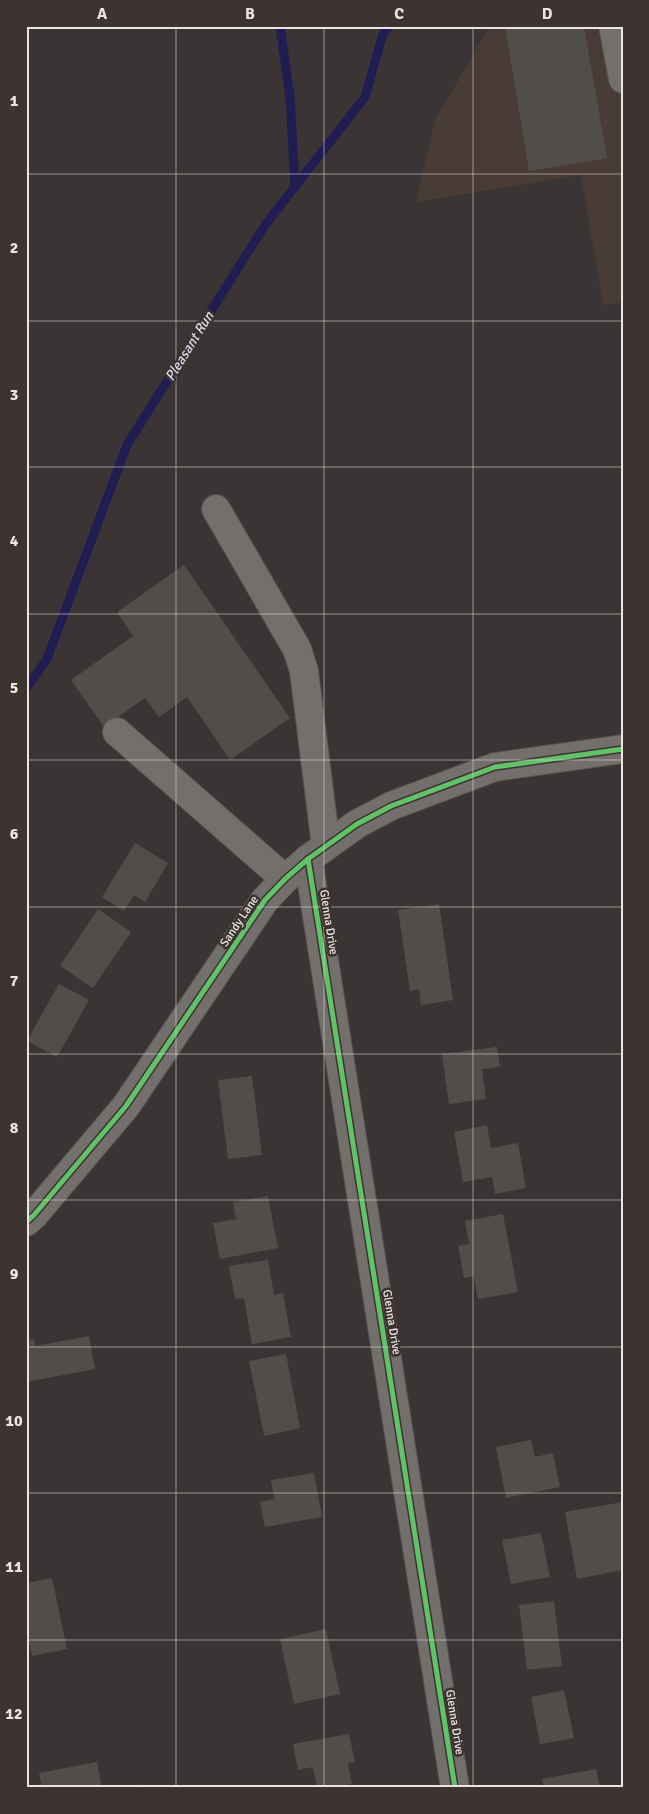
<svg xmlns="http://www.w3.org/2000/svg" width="649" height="1814" font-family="Signika,sans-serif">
  <rect width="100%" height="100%" fill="#3a3534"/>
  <!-- built -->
  <path fill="#493b35" d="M490,26H623V302L603,305L581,175L416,202L435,120Z"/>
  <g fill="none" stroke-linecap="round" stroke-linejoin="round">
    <!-- stream -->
    <g stroke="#211d52" stroke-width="9">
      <path d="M280,26L290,96L295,187"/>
      <path d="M26,689L47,659L127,445L265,225L365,97L383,34L389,26"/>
    </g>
  </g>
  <!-- building -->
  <g fill="#514d4b">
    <path d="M505,26H584L607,158L529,171Z"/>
    <path d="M184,565L290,718L230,760L187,697L159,717L145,698L104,727L71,680L133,636L117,612Z"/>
    <path d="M135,843L168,863L145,902L134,895L124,911L102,897Z"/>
    <path d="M439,904L453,1000L421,1005L419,989L410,991L398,910Z"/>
    <path d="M98,909L131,932L93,988L60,966Z"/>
    <path d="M59,984L89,1000L57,1057L27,1041Z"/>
    <path d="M497,1047L500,1067L482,1069L486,1099L449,1104L442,1054Z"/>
    <path d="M252,1076L262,1155L228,1159L218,1080Z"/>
    <path d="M487,1125L491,1148L518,1143L526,1188L495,1194L492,1177L463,1182L454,1132Z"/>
    <path d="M268,1196L278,1248L220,1259L213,1223L236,1219L233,1202Z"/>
    <path d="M503,1214L518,1292L478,1299L474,1276L464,1278L458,1246L469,1244L465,1221Z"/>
    <path d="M268,1260L274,1295L283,1293L291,1337L252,1344L244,1298L235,1299L229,1266Z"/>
    <path d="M89,1336L95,1369L26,1382V1340L34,1339L35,1346Z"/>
    <path d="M286,1354L300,1428L264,1436L249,1361Z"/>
    <path d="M531,1440L535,1457L553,1453L560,1487L506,1498L496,1447Z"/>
    <path d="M314,1473L322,1517L265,1527L260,1502L274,1499L271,1480Z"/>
    <path d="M623,1502V1570L577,1579L565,1512Z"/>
    <path d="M541,1533L550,1577L511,1584L502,1540Z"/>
    <path d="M52,1578L67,1649L32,1656L26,1629V1583Z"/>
    <path d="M554,1601L562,1666L527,1670L519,1605Z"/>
    <path d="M326,1629L340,1694L294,1704L280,1639Z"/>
    <path d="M564,1690L574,1738L540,1744L531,1697Z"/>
    <path d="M349,1734L355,1762L348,1763L352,1784L331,1788H317L313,1767L298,1770L293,1744Z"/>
    <path d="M97,1762L102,1788H42L39,1773Z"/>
    <path d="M596,1769L600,1788H544L542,1779Z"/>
    <path d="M141,1784V1788H128V1787Z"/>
  </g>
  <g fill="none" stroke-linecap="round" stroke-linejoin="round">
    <!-- minor casing -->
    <g stroke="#565150" stroke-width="30">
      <g id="minor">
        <path d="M613,26L623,79"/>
        <path d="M216,509L297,649L304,671L326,846"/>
        <path d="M117,732L285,879"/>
        <path d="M308,859L455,1788"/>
        <path d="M26,1222L34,1215L126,1106L265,900L285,879L308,859L357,824L391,806L495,767L623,749"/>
      </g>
    </g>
    <!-- minor -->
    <use href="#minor" stroke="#726f6d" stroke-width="28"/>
    <!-- cycleway casing -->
    <g stroke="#3d3431" stroke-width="8">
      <g id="cycleway">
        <path d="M308,859L455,1788"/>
        <path d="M26,1222L34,1215L126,1106L265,900L285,879L308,859L357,824L391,806L495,767L623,749"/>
      </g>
    </g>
    <!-- cycleway -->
    <use href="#cycleway" stroke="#61c268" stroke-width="5"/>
  </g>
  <!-- grid -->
  <path fill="none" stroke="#eae4e2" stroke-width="1" stroke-opacity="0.55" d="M176,26V1788M324,26V1788M473,26V1788M26,174H623M26,321H623M26,467H623M26,614H623M26,760H623M26,907H623M26,1054H623M26,1200H623M26,1347H623M26,1493H623M26,1640H623"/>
  <g text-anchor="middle" stroke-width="5" stroke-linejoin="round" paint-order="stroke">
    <!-- street labels -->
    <g font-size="12" fill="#eae4e2" stroke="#3d3431">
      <text transform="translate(239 921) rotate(-56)" y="4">Sandy Lane</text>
      <text transform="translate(329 922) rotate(81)" y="4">Glenna Drive</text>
      <text transform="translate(392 1322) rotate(81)" y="4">Glenna Drive</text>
      <text transform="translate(455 1722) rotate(81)" y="4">Glenna Drive</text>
    </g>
    <!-- water labels -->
    <g font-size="14" font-style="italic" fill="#dadcef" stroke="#3d3431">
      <text transform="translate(189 346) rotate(-58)" y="5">Pleasant Run</text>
    </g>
  </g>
  <!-- border -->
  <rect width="649" height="1814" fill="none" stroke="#3d3431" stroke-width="55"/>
  <rect x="28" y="28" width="594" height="1758" fill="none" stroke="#eae4e2" stroke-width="2"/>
  <g font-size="16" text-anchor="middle" font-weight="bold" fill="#eae4e2">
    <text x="102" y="19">A</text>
    <text x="250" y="19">B</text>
    <text x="399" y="19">C</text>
    <text x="547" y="19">D</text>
    <text x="14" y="106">1</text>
    <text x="14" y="253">2</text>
    <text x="14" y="400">3</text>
    <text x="14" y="546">4</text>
    <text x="14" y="693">5</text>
    <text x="14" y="839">6</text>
    <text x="14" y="986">7</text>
    <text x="14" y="1133">8</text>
    <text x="14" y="1279">9</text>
    <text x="14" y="1426">10</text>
    <text x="14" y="1572">11</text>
    <text x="14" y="1719">12</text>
  </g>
</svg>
